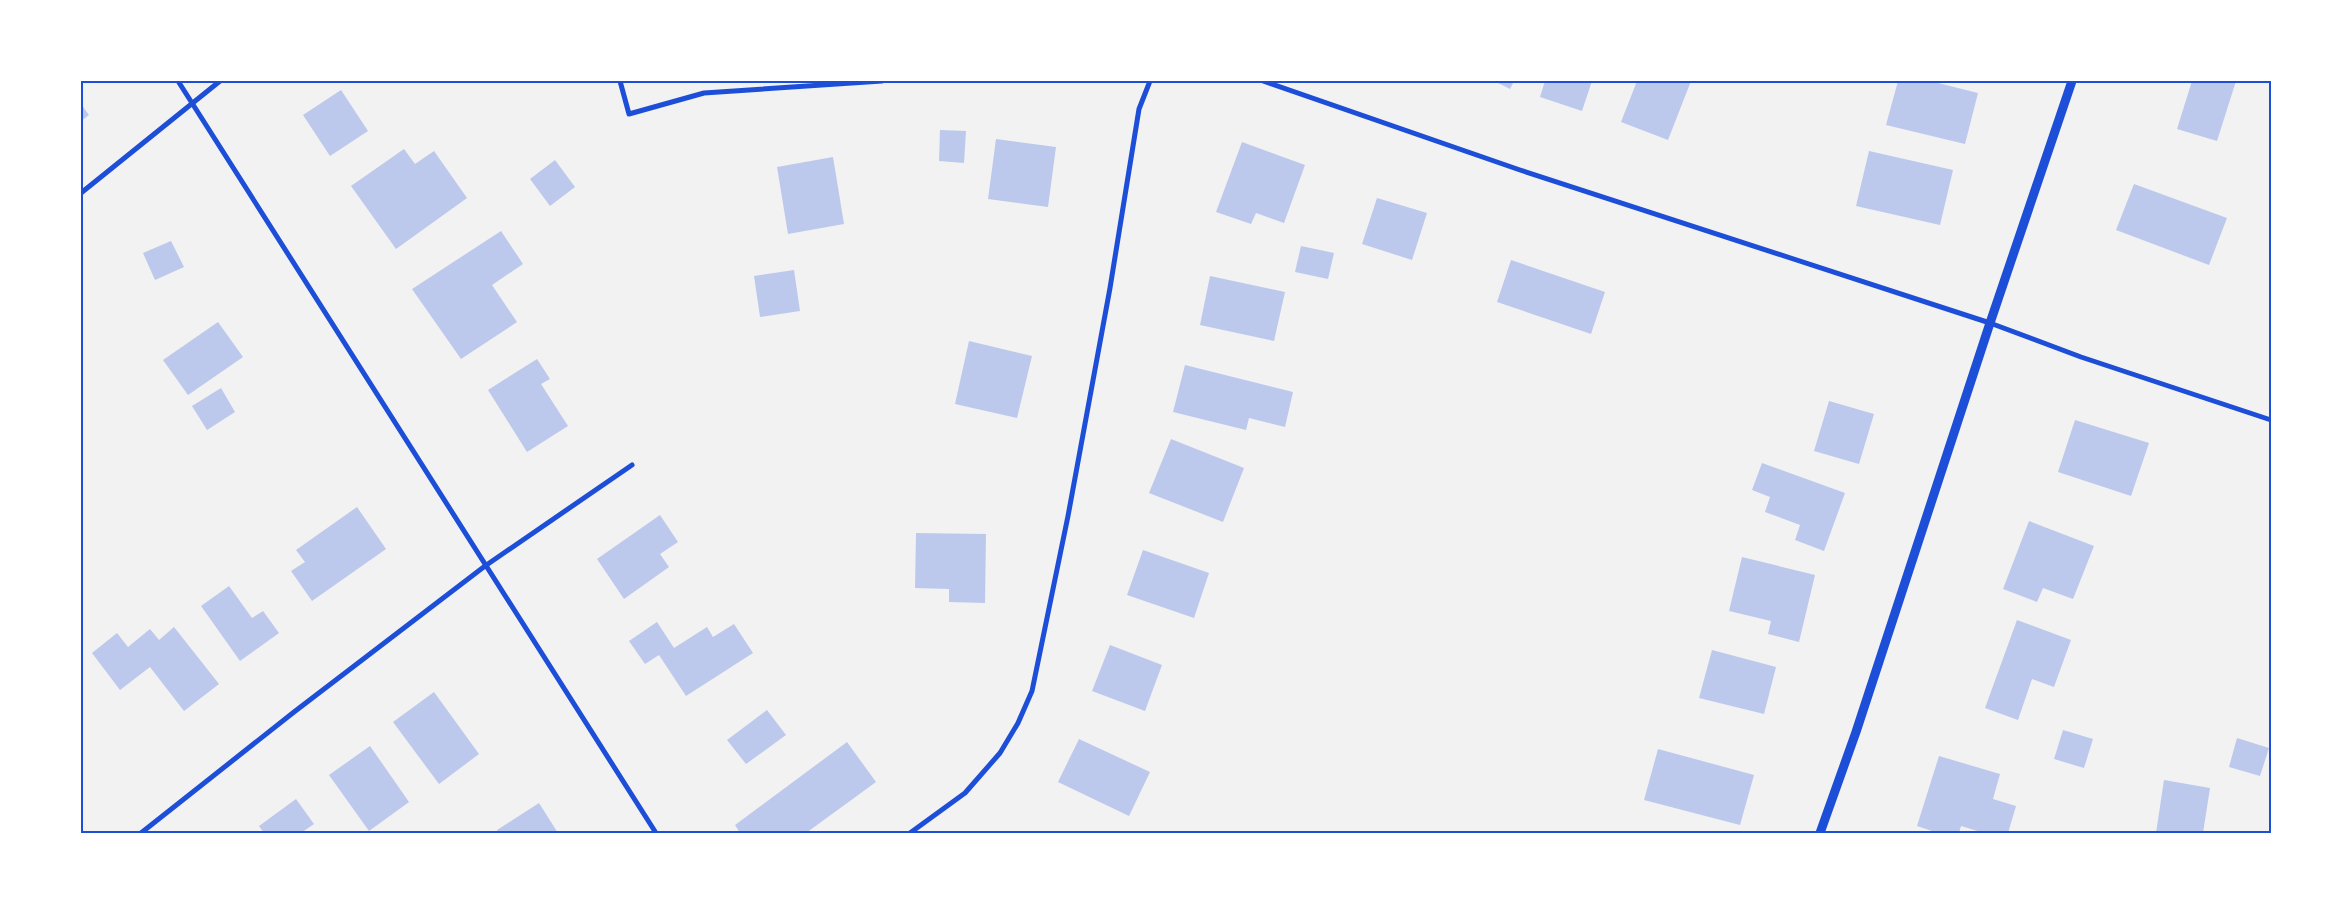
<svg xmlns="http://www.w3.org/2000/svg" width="2352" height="914" font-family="'DM Sans',sans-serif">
  <rect width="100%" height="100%" fill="#f2f2f2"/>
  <!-- building -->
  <g fill="#bdc9ec">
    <path d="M1494,81H1514L1510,89Z"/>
    <path d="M1545,81H1592L1582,111L1540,97Z"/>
    <path d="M1637,81H1691L1668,140L1621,122Z"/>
    <path d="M1898,81H1930L1978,93L1965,144L1886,125Z"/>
    <path d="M2192,81H2236L2217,141L2177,129Z"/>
    <path d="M341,90L368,131L330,156L303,115Z"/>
    <path d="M81,104L89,115L81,121Z"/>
    <path d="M940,130L966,131L964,163L939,161Z"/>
    <path d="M996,139L1056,147L1048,207L988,199Z"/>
    <path d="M1242,142L1305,165L1284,223L1256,213L1251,224L1216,212Z"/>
    <path d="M404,149L415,164L434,151L467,198L396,249L351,186Z"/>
    <path d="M1869,151L1953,170L1940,225L1856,206Z"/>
    <path d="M833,157L844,224L788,234L777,167Z"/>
    <path d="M555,160L575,187L550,206L530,179Z"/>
    <path d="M2134,184L2227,218L2209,265L2116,230Z"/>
    <path d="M1377,198L1427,213L1412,260L1362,244Z"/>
    <path d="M501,231L523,264L492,285L517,322L461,359L412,289Z"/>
    <path d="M171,241L184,267L155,280L143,253Z"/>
    <path d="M1301,246L1334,253L1328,279L1295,272Z"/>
    <path d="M1511,260L1605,292L1591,334L1497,302Z"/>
    <path d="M794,270L800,311L760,317L754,276Z"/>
    <path d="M1210,276L1285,292L1274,341L1200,325Z"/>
    <path d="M218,322L243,357L188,395L163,360Z"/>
    <path d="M969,341L1032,356L1017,418L955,404Z"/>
    <path d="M537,359L550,379L541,384L568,426L527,452L488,390Z"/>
    <path d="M1185,365L1293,392L1285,427L1249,418L1246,430L1173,412Z"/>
    <path d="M221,388L235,412L207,430L192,406Z"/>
    <path d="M1829,401L1874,414L1859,464L1814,451Z"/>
    <path d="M2075,420L2149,443L2131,496L2058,472Z"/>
    <path d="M1171,439L1244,468L1223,522L1149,493Z"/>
    <path d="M1762,463L1845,493L1824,551L1795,540L1800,525L1765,512L1770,497L1752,490Z"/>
    <path d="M357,507L386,549L312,601L291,571L305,562L296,550Z"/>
    <path d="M660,515L678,542L660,554L669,567L624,599L597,559Z"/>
    <path d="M2029,521L2094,546L2073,599L2043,588L2037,602L2003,589Z"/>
    <path d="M916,533L986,534L985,603L949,602V589L915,588Z"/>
    <path d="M1143,550L1209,573L1194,618L1127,595Z"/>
    <path d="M1742,557L1815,575L1799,642L1768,634L1771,621L1729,611Z"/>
    <path d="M229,586L252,618L263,611L279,633L240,661L201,606Z"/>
    <path d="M2017,620L2071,640L2054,687L2032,679L2018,720L1985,708Z"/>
    <path d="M657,622L674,648L707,627L713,637L734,624L753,653L686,696L659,655L645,664L629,641Z"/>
    <path d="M174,627L219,684L184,711L150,667L120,690L92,653L117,633L128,647L150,629L159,640Z"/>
    <path d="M1110,645L1162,665L1145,711L1092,691Z"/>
    <path d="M1712,650L1776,667L1764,714L1699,698Z"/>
    <path d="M434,692L479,754L439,784L393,722Z"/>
    <path d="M767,710L786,735L746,764L727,740Z"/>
    <path d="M2063,730L2093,739L2084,768L2054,759Z"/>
    <path d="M2237,738L2269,748L2260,776L2229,767Z"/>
    <path d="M1079,739L1150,772L1129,816L1058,782Z"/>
    <path d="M847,742L876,782L806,833H740L735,825Z"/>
    <path d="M370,746L409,802L369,831L329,775Z"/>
    <path d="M1658,749L1754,775L1740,825L1644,800Z"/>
    <path d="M1939,756L2000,774L1993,799L2016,806L2008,833H1984L1961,826L1959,833H1938L1917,826Z"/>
    <path d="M2164,780L2210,788L2203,833H2156Z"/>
    <path d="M296,799L314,824L301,833H264L259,826Z"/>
    <path d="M539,803L558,833H498L497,830Z"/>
  </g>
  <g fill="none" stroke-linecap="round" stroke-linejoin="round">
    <!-- minor -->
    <g stroke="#1d4ed8" stroke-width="5">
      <path d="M178,81L656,833"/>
      <path d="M620,81L629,114L704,93L882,81"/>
      <path d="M1263,81L1520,170L1990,323L2081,357L2271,420"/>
      <path d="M81,193L220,81"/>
      <path d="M141,833L294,712L485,566L632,465"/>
      <path d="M910,833L965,793L1000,753L1018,723L1032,691L1068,516L1110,288L1139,109L1150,81"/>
    </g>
    <!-- tertiary -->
    <path stroke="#1d4ed8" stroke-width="9" d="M1820,833L1856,732L1990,323L2072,81"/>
  </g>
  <!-- border -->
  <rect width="2352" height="914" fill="none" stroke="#ffffff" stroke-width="165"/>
  <rect x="82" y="82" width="2188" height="750" fill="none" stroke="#1d4ed8" stroke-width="2"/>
</svg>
